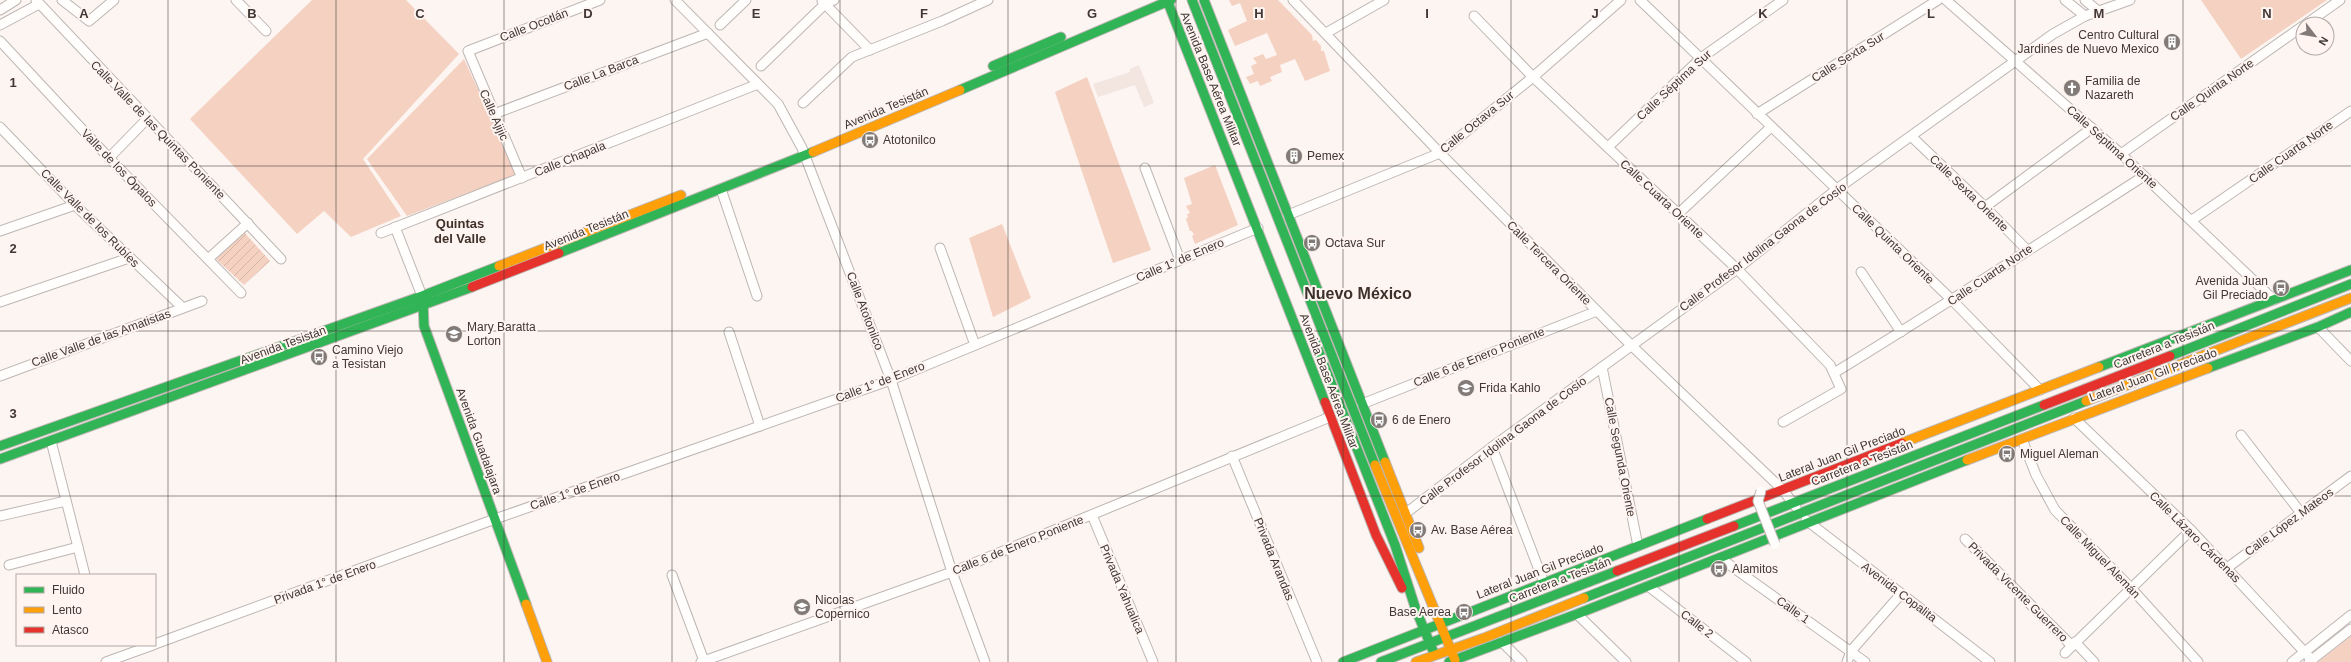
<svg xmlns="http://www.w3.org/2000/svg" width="2351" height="662" font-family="Arial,sans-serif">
  <defs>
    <pattern id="garden-furrows" width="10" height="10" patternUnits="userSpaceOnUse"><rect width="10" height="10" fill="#f5d1c1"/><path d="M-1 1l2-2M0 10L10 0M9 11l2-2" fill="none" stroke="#d3b4a6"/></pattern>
  </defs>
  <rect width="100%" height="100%" fill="#fcf5f2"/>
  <!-- built -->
  <path fill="#f3e6e0" d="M1139,65L1154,103L1144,107L1135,85L1098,97L1093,84L1130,72V69Z"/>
  <!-- green -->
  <g fill="#f5d1c1">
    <path d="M312,0H406L459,54L363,159L401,216L351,237L324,211L297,234L190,119Z"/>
    <path d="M1229,0H1278L1312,35L1313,41L1316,40L1321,46V51H1324L1330,71L1305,81L1295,59L1280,65L1282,72L1270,77L1272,81L1260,86L1258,81L1250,84L1246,77L1254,74L1251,66L1257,63L1253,58L1263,54L1266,59L1277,55L1267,33L1235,46L1228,30L1247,21L1240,3L1232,6Z"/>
    <path d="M2201,0H2327L2241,59Z"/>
    <path d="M464,59L517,174L407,216L367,159Z"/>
    <path d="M1087,77L1151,250L1113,263L1055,92Z"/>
    <path d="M1215,165L1238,225L1195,244L1192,236L1194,235L1192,231H1190L1186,219L1188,217L1187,214L1190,213L1186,206L1192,204L1184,178Z"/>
    <path d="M1002,224L1031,298L993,317L969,238Z"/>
    <path d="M2351,636V662H2318Z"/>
  </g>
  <!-- garden -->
  <path fill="url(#garden-furrows)" d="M244,232L270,261L244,285L216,259Z"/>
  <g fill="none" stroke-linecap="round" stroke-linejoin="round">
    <!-- street casing -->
    <g stroke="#bdb6b3" stroke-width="11">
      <g id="street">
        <path d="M36,0L281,259"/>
        <path d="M62,0L89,21L114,0"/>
        <path d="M236,0L266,31"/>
        <path d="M675,0L778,104L802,148L891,380L952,572L985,662"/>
        <path d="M1293,0L1440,153L1632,346L1782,489L1796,507"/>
        <path d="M1640,0L1953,301L2040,390"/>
        <path d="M1946,0L2121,154L2274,300"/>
        <path d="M2065,0L2085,16"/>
        <path d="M2085,0L2098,11"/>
        <path d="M822,1L870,50"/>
        <path d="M0,10L16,0"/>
        <path d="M1474,16L1533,77L1737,269L1830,365L1841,389L1783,422"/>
        <path d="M2306,24L2340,0"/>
        <path d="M0,25L39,4"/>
        <path d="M720,25L746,0"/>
        <path d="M1326,33L1384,0"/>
        <path d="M0,41L109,158L241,293"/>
        <path d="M761,66L825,4L834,0"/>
        <path d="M803,103L852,57L942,21L988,0"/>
        <path d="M494,114L708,33"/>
        <path d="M1757,114L1938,0"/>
        <path d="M0,127L75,205L183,308"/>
        <path d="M1912,137L1985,207L2027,250"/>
        <path d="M1608,147L1701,58L1783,0"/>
        <path d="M2121,154L2303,26"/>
        <path d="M109,158L147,119"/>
        <path d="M1145,168L1180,260"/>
        <path d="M522,178L468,51L600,0"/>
        <path d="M721,189L757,296"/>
        <path d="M1985,207L2092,128"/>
        <path d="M1678,214L1771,127"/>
        <path d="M1288,215L1440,153L1533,77L1621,0"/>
        <path d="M2192,220L2351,111"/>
        <path d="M395,227L422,296"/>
        <path d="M0,231L75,205"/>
        <path d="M381,233L758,84"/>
        <path d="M940,248L975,345"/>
        <path d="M208,259L248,223"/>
        <path d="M1861,272L1901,332"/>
        <path d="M0,302L129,258"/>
        <path d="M2318,327L2351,361"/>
        <path d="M729,332L760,426"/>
        <path d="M1602,367L1638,546"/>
        <path d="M1834,373C1939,309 2041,242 2144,176"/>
        <path d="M0,376L202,301"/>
        <path d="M1362,404L1597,311"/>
        <path d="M2074,418L2191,530L2312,660"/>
        <path d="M2241,435L2301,513"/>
        <path d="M2022,439L2036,475L2055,510L2131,588L2198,662"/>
        <path d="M51,441L85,575"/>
        <path d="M1492,447L1544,583"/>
        <path d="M1232,456L1317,662"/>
        <path d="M1406,513L1492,447L1737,269L1837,189L2053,34L2085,16L2130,0"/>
        <path d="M1092,515L1153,662"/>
        <path d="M0,516L66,501"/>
        <path d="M1806,520L1990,662"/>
        <path d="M1965,539L2072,646"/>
        <path d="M1720,558L1865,662"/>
        <path d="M9,565L78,547"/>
        <path d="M2227,568L2351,476"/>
        <path d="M672,575L704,661"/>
        <path d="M1648,586L1746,662"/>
        <path d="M1577,614L1626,662"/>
        <path d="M1502,642L1522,662"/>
        <path d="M2075,642L2094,662"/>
        <path d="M155,644L495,519L891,380L1258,228"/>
        <path d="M2065,653L2191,530"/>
        <path d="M106,662L153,645"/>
        <path d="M701,662L952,572L1330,417"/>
        <path d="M1847,662L1851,651L1901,594"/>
        <path d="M2292,662L2351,615"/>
        <path d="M2309,662L2351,629"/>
      </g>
    </g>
    <!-- fast casing -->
    <g stroke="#bdb6b3" stroke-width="11">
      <g id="fast">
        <path d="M1167,0L1325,402"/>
        <path d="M1192,0L1375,465"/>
        <path d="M1204,0L1385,462"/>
        <path d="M993,66L1061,37"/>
        <path d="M960,90L1171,0"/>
        <path d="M559,253L813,152"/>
        <path d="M423,300L424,326L526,604"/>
        <path d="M1315,342L1395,545L1416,610L1434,653"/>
        <path d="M2170,356L2351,284"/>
        <path d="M2099,367L2351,270"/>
        <path d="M2208,368L2318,327L2351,312"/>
        <path d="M0,446L422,296L499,266"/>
        <path d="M0,459L472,287"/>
        <path d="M1734,526L2044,405"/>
        <path d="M1584,598L2086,401"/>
        <path d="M1343,662L1707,519"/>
        <path d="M1381,662L1617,571"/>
        <path d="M1449,662L1577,614L1967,460"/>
      </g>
    </g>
    <!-- slow casing -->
    <g stroke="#bdb6b3" stroke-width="11">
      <g id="slow">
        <path d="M813,152L960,90"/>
        <path d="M499,266L681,195"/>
        <path d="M2086,401L2351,298"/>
        <path d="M1902,443L2099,367"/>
        <path d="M1967,460L2208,368"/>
        <path d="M1385,462L1419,548"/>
        <path d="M1375,465L1455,660"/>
        <path d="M526,604L547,662"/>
        <path d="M1416,662L1484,638L1584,598"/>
      </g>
    </g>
    <!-- jam casing -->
    <g stroke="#bdb6b3" stroke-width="11">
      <g id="jam">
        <path d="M472,287L559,253"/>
        <path d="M1325,402L1376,535L1402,588"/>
        <path d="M2044,405L2170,356"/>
        <path d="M1707,519L1902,443"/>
        <path d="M1617,571L1734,526"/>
      </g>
    </g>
    <!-- street -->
    <use href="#street" stroke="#fffefd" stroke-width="9"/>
    <!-- fast -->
    <use href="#fast" stroke="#30b455" stroke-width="9"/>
    <!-- slow -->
    <use href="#slow" stroke="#ff9f0a" stroke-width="9"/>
    <!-- jam -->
    <use href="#jam" stroke="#e5322d" stroke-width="9"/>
    <!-- street-bridge casing -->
    <g stroke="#bdb6b3" stroke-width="11" stroke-linecap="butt">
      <path id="street-bridge" d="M1761,491L1758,501L1775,544"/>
    </g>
    <!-- street-bridge -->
    <use href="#street-bridge" stroke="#fffefd" stroke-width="9"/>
  </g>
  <!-- grid -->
  <path fill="none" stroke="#3f3835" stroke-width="1" stroke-opacity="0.55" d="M168,0V662M336,0V662M504,0V662M672,0V662M840,0V662M1008,0V662M1176,0V662M1343,0V662M1511,0V662M1679,0V662M1847,0V662M2015,0V662M2183,0V662M0,166H2351M0,331H2351M0,496H2351"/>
  <!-- icons -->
  <defs>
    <g id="building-disc" transform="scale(0.9)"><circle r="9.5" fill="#817a77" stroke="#fff4ef"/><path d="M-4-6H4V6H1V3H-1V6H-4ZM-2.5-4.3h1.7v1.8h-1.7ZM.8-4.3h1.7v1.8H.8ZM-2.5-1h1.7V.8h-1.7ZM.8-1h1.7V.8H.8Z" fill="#fff"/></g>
    <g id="church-disc" transform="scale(0.9)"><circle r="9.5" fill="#817a77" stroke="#fff4ef"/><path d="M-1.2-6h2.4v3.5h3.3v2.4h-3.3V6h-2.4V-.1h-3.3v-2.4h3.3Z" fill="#fff"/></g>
    <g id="bus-disc" transform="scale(0.9)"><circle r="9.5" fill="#817a77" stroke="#fff4ef"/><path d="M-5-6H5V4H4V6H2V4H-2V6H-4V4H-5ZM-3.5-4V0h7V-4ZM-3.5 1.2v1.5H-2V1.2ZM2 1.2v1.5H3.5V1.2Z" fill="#fff"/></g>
    <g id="school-disc" transform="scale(0.9)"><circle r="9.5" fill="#817a77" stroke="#fff4ef"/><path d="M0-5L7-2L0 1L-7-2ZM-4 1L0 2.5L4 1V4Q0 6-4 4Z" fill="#fff"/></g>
  </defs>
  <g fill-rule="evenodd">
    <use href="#building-disc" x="2172" y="42"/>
    <use href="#church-disc" x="2072" y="88"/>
    <use href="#bus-disc" x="870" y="140"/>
    <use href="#building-disc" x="1294" y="156"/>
    <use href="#bus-disc" x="1312" y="243"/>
    <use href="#bus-disc" x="2281" y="288"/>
    <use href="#school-disc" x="454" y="334"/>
    <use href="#bus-disc" x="319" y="357"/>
    <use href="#school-disc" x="1466" y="388"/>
    <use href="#bus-disc" x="1379" y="420"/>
    <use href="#bus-disc" x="2007" y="454"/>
    <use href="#bus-disc" x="1418" y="530"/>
    <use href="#bus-disc" x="1719" y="569"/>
    <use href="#school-disc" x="802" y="607"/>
    <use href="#bus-disc" x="1464" y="612"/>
  </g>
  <g text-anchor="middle" stroke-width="4" stroke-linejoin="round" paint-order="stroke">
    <!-- street labels -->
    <g font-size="12" fill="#3f3835" stroke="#fff4ef">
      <text transform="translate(534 25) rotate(-21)" y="4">Calle Ocotlán</text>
      <text transform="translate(1848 57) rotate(-32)" y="4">Calle Sexta Sur</text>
      <text transform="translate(601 73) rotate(-21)" y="4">Calle La Barca</text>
      <text transform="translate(1211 79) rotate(68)" y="4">Avenida Base Aérea Militar</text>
      <text transform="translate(1674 85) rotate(-43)" y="4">Calle Séptima Sur</text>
      <text transform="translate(2212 90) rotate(-35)" y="4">Calle Quinta Norte</text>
      <text transform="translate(886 108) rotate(-23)" y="4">Avenida Tesistán</text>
      <text transform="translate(494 115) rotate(66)" y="4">Calle Ajijic</text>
      <text transform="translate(1477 122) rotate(-39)" y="4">Calle Octava Sur</text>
      <text transform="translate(158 130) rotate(46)" y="4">Calle Valle de las Quintas Poniente</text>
      <text transform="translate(2112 147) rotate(42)" y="4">Calle Séptima Oriente</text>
      <text transform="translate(2291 152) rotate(-35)" y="4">Calle Cuarta Norte</text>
      <text transform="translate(570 159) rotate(-22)" y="4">Calle Chapala</text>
      <text transform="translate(119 168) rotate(46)" y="4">Valle de los Ópalos</text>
      <text transform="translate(1969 193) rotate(44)" y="4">Calle Sexta Oriente</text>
      <text transform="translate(1662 199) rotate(43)" y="4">Calle Cuarta Oriente</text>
      <text transform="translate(90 218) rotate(45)" y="4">Calle Valle de los Rubíes</text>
      <text transform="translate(586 230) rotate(-22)" y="4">Avenida Tesistán</text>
      <text transform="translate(1893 244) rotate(44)" y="4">Calle Quinta Oriente</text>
      <text transform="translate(1763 247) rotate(-37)" y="4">Calle Profesor Idolina Gaona de Cosío</text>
      <text transform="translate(1180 260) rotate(-23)" y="4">Calle 1° de Enero</text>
      <text transform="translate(1549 263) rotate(45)" y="4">Calle Tercera Oriente</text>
      <text transform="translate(1990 275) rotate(-34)" y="4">Calle Cuarta Norte</text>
      <text transform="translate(865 311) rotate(69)" y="4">Calle Atotonilco</text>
      <text transform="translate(101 338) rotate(-20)" y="4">Calle Valle de las Amatistas</text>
      <text transform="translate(283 345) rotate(-20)" y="4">Avenida Tesistán</text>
      <text transform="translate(2164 345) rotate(-22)" y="4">Carretera a Tesistán</text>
      <text transform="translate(1479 357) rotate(-22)" y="4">Calle 6 de Enero Poniente</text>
      <text transform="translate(2153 375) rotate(-20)" y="4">Lateral Juan Gil Preciado</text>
      <text transform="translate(1329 381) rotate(69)" y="4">Avenida Base Aérea Militar</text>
      <text transform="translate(880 382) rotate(-21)" y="4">Calle 1° de Enero</text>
      <text transform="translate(479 441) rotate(70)" y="4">Avenida Guadalajara</text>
      <text transform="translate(1503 441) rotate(-37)" y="4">Calle Profesor Idolina Gaona de Cosío</text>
      <text transform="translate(1842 454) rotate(-21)" y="4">Lateral Juan Gil Preciado</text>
      <text transform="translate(1620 457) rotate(79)" y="4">Calle Segunda Oriente</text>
      <text transform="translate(1862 463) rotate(-21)" y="4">Carretera a Tesistán</text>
      <text transform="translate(575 491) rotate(-19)" y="4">Calle 1° de Enero</text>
      <text transform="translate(2289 522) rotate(-36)" y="4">Calle López Mateos</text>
      <text transform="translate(2195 537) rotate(45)" y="4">Calle Lázaro Cárdenas</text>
      <text transform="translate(1018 545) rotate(-22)" y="4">Calle 6 de Enero Poniente</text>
      <text transform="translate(2100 557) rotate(46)" y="4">Calle Miguel Alemán</text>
      <text transform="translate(1274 559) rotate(68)" y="4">Privada Arandas</text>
      <text transform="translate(1540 571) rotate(-21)" y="4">Lateral Juan Gil Preciado</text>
      <text transform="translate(1560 580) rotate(-21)" y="4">Carretera a Tesistán</text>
      <text transform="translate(325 582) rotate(-20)" y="4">Privada 1° de Enero</text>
      <text transform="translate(1122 589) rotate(67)" y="4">Privada Yahualica</text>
      <text transform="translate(1899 592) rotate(37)" y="4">Avenida Copalita</text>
      <text transform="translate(2018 592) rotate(45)" y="4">Privada Vicente Guerrero</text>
      <text transform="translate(1793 610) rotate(35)" y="4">Calle 1</text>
      <text transform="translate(1697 624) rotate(38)" y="4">Calle 2</text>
    </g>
    <!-- poi labels -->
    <g font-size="12" fill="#3f3835" stroke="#fff4ef" text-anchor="start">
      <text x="2159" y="39" text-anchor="end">Centro Cultural<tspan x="2159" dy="14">Jardines de Nuevo Mexico</tspan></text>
      <text x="2085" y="85">Familia de<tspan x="2085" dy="14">Nazareth</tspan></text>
      <text x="883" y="144">Atotonilco</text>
      <text x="1307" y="160">Pemex</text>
      <text x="1325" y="247">Octava Sur</text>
      <text x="2268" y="285" text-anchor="end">Avenida Juan<tspan x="2268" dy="14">Gil Preciado</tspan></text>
      <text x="467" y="331">Mary Baratta<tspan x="467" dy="14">Lorton</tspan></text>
      <text x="332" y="354">Camino Viejo<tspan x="332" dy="14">a Tesistan</tspan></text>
      <text x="1479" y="392">Frida Kahlo</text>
      <text x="1392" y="424">6 de Enero</text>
      <text x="2020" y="458">Miguel Aleman</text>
      <text x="1431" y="534">Av. Base Aérea</text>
      <text x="1732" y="573">Alamitos</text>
      <text x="815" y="604">Nicolas<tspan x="815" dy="14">Copernico</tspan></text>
      <text x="1451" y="616" text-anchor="end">Base Aerea</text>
    </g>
    <!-- neighbourhood labels -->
    <g font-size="13" font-weight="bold" fill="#3e312b" stroke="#fff4ef">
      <text x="460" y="228">Quintas<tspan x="460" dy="15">del Valle</tspan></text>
    </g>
    <!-- district labels -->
    <g font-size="16" font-weight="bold" fill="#3e312b" stroke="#fff4ef">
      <text x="1358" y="299">Nuevo México</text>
    </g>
  </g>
  <g font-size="13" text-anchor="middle" font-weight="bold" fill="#3f3835" stroke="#fff4ef" stroke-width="4" stroke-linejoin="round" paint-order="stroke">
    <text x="84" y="18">A</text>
    <text x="252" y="18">B</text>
    <text x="420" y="18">C</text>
    <text x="588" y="18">D</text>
    <text x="756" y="18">E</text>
    <text x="924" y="18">F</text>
    <text x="1092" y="18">G</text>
    <text x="1259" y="18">H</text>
    <text x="1427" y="18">I</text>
    <text x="1595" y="18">J</text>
    <text x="1763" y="18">K</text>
    <text x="1931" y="18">L</text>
    <text x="2099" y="18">M</text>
    <text x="2267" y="18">N</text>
    <text x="13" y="87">1</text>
    <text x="13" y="253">2</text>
    <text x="13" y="418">3</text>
  </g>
  <!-- legend -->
  <rect x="16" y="574" width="140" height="72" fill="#fff4ef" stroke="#b2a9a5"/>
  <rect x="24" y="587" width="20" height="6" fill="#30b455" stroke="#b2a9a5"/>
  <text x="52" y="594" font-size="12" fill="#3f3835">Fluido</text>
  <rect x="24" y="607" width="20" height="6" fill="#ff9f0a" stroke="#b2a9a5"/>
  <text x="52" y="614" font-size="12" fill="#3f3835">Lento</text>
  <rect x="24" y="627" width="20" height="6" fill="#e5322d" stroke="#b2a9a5"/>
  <text x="52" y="634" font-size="12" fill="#3f3835">Atasco</text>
  <!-- north arrow -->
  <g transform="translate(2315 36) rotate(121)"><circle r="19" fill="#fff4ef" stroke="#b2a9a5"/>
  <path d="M0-3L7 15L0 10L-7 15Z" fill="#817a77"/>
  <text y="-6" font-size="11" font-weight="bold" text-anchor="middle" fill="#3f3835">N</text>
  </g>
</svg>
